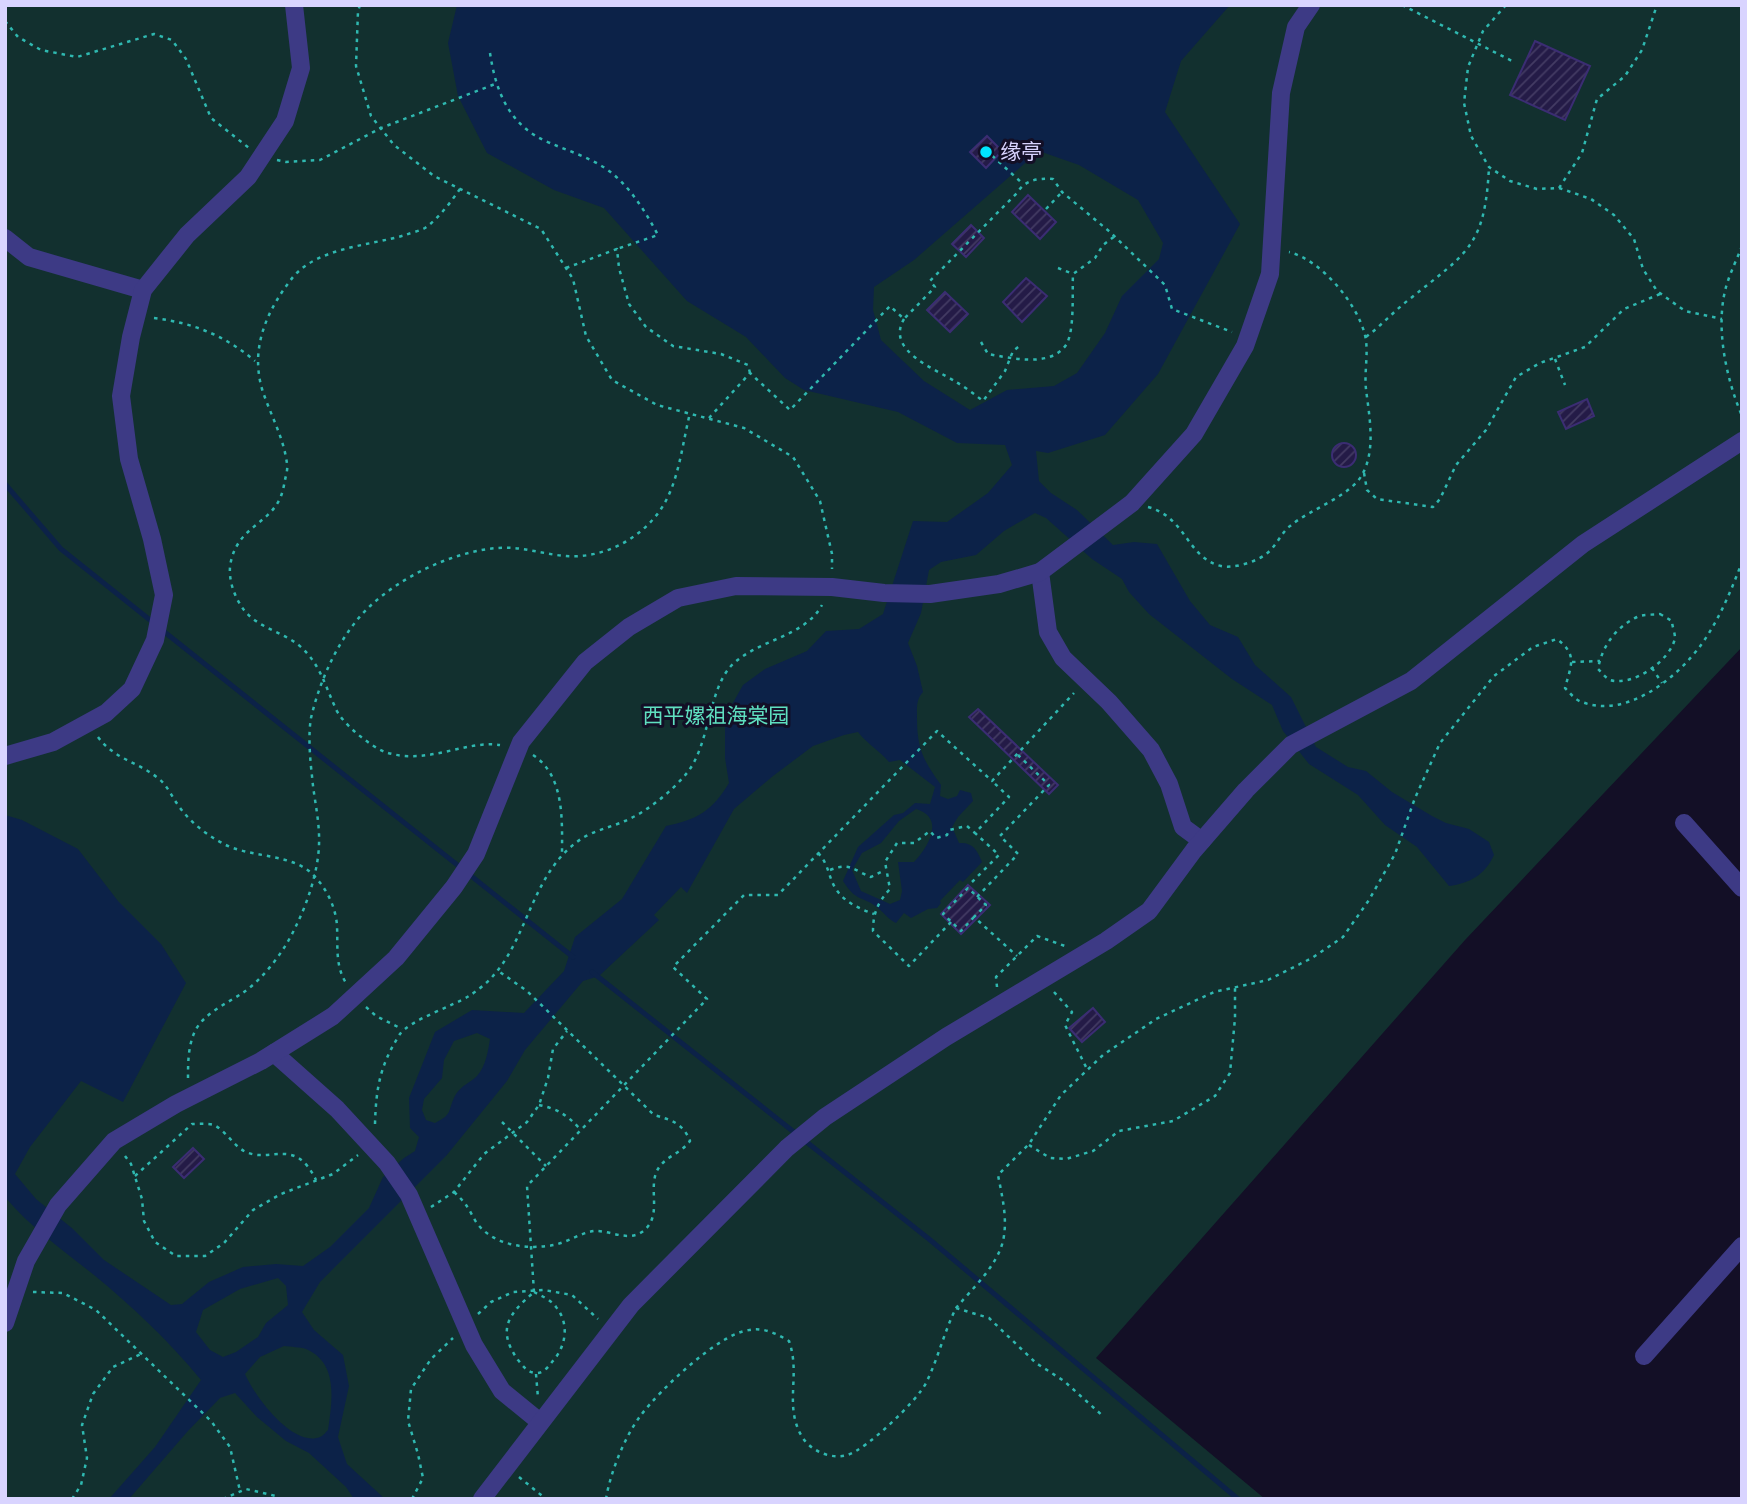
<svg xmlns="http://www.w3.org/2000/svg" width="1747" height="1504" font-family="'Nunito Sans','Noto Sans SC',sans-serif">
  <defs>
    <pattern id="building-hatch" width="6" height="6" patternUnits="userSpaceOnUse" patternTransform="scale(1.75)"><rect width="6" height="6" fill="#241b47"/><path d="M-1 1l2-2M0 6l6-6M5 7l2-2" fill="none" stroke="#433b63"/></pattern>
  </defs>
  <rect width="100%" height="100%" fill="#130f26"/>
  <!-- park -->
  <path fill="#12302f" d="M5,5H1742V647L1465,940L1096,1358L1265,1499H5Z"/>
  <!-- water -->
  <path fill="#0c2248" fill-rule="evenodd" d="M457,5H1230L1181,61L1165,112L1240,224L1158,374L1105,435L1048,453L1036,451L1039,481L1051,493L1077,510L1113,545L1134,542L1157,544L1190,601L1210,625L1238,637L1255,665L1291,697L1316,747L1348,767L1366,771L1392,792L1432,816L1446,823L1469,829L1489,842L1494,855C1485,875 1470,883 1449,886L1417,847L1385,825L1358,795L1309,764L1283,731L1272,705L1232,679L1149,614L1129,592L1122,579L1092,559L1046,518L1035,513L1004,531L976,555L941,562L929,570L921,613L908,643L917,666L923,692C916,700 917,707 917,718C917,750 924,761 941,785L940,796L948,799L957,796L960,790L971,793L973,801L958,817L952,827L959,843C973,842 977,850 982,862L963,882L960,880L940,901L941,903L937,908L928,909L911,918L904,913L896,923C888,919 885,914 878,908C862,895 857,903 843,881L858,847L894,815L903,813L915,803L930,804L935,787L900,760L889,762C879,750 867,744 858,732L844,735L813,746L773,776L734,809L687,893L681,887L654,915L659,920L599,976L583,981L525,1050L507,1081L446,1156L320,1282L302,1312L314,1330L343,1355L349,1386L338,1437L347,1464L385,1499H354L346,1487L309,1453L286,1441L257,1417L235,1393L220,1398L187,1432L129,1499H109L155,1447L201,1380C169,1341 133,1307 94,1275C63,1250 31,1228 5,1197V815L22,820L78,849L118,901L161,944L186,983L123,1102L81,1081L30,1147L15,1174L36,1199L73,1229L104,1260L171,1305L182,1304L209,1282L243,1267L276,1264L303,1266L330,1247L369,1208L383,1177L404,1158L415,1151L419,1137L410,1128L409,1098L435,1032L472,1010L524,1013L564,971L575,937L622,899L666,826C697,820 713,810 729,783L725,758V717L743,685L765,669L807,651L826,631L859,629L883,614L913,521L947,522L988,493L1012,465L1005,445L957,443L898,412L804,390L785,378L746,337L687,301L604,208L554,190L487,153L458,96L448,43ZM1039,151L1079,165L1138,200L1163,243L1159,259L1122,296L1105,333L1077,373L1054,386L1007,390L970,410L924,381L881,340L873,310L874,287L914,260ZM916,809C946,818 928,847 914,862H898L902,891L900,900L890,904L861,891L852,870L862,853L881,843L899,821ZM477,1033L490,1039C488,1051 486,1066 477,1076C471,1082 461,1086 456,1094C447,1110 454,1114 435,1123L426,1120L422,1110L424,1099L442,1078L444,1060L454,1041ZM278,1278L286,1286L288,1305L266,1323L258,1337L236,1352L223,1357L210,1350L196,1332L203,1310L240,1289ZM284,1346C291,1347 300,1347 306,1349C339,1363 332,1402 328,1430C326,1432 323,1436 320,1437C292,1448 254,1395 245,1374L260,1357Z"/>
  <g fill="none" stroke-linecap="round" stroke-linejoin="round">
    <!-- stream -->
    <g stroke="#0c2248" stroke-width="5">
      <path d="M5,484L61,549L155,624"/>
      <path d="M162,630L573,957"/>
      <path d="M592,972L929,1239L1238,1499"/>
    </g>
  </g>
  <!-- building -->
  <g fill="url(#building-hatch)" stroke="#3b2d73" stroke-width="2">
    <path d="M1535,41L1590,66L1565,120L1510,95Z"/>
    <path d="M987,136L1002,151L986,168L970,152Z"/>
    <path d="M1028,195L1056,222L1040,239L1012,212Z"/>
    <path d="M971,225L984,238L966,257L952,244Z"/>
    <path d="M1026,278L1047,296L1022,322L1003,302Z"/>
    <path d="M945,292L968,314L950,332L927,310Z"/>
    <path d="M1587,399L1594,416L1566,429L1558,412Z"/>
    <circle cx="1344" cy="455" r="12"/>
    <path d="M978,709L1058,785L1049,794L969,717Z"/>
    <path d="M968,885L990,905L961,934L941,914Z"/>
    <path d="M1093,1008L1105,1022L1082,1042L1069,1028Z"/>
    <path d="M193,1148L204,1159L184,1178L173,1167Z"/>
  </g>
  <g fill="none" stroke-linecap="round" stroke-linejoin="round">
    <!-- path -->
    <g stroke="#2fb8b0" stroke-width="2.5" stroke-dasharray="3.5 5" stroke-linecap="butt">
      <path d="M360,5L358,11L356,66L371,116L394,145L434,176L541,229L573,279L586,336L612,380L657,405L744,428L793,457L820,501L832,554V569"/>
      <path d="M1402,5L1514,62"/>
      <path d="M1506,5L1483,31L1468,67L1464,103L1471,136L1489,167L1510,181L1537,189L1559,188L1591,199L1614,215L1634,239L1643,269L1657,291L1685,311L1722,319"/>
      <path d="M5,21L18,37L41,50L77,57L154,34L172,40L186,59L211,118L249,148"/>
      <path d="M490,53C496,93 510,127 550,143C571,152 595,159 613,174C633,191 646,213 658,235L617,249"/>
      <path d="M986,150L1022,183"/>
      <path d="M277,160L286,162L320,160L381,128L495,84"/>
      <path d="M1559,188L1582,153L1597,99L1625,76L1642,50L1657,5"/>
      <path d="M460,189C450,203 439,218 425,228C419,231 411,233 405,235C369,246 319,247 293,277C267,310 250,347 262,389C270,414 284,438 287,464C288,469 286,475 285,480C284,485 283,491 281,496C270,524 239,526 231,561C227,577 234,597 244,610C259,629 285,632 302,648C320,665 325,685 335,707C341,723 370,746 385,752C427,766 464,740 500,745"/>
      <path d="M1046,209L1062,192"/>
      <path d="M1742,246C1737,259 1730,273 1726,287C1715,327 1726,378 1742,416"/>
      <path d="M566,268L617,249L619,268L629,304L646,327L673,346L721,354L748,365L750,373"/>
      <path d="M1058,268L1073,274"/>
      <path d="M154,318C193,323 224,335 255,361"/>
      <path d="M904,319C885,351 936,369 956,382C965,387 974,394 983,401L1005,371L1013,351L1022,344"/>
      <path d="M1366,337C1382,325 1395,310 1411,298C1468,252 1485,246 1489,167"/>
      <path d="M981,342L988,354C1011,358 1050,368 1066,345C1075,331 1072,291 1073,274L1095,258L1103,245L1115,236"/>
      <path d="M1555,359L1565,385"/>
      <path d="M709,418L750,373L790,410L890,306L904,319L935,287L930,281L1017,193C1025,180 1037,178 1053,179L1062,192L1110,232L1165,285L1172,309L1232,332"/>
      <path d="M1364,473L1367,490L1377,499L1433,507L1440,499L1456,465L1486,430L1516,377L1540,363L1585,347L1624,309L1660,294"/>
      <path d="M1148,507C1186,517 1187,558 1221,566C1233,569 1256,562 1266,554C1276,547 1281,533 1290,526C1310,509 1352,496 1363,473C1376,448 1369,415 1366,389C1364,372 1369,352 1365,335C1357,303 1321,260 1289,252"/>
      <path d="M1660,614L1672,621C1672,626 1675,633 1675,638C1671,660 1633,687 1610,680C1606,678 1602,673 1598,669C1602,646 1616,627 1637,617C1643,614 1653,615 1660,614Z"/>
      <path d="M1572,662L1600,661"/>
      <path d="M1652,668L1662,683"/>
      <path d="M98,737C115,760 139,762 159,779C167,785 172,797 178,805C190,822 204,833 222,843C250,859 295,852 316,878C328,891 336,909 337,926C338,947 335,965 346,983"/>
      <path d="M533,755C565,776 562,821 562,855"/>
      <path d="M818,853C829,864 828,877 836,889C844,902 860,909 874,914"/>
      <path d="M830,870C850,862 853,870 871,877L885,870"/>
      <path d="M972,882L999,855L975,833L1009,797L992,781"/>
      <path d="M977,897L1018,854L1000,836L1049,785L1018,755"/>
      <path d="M974,917L961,931L943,914L968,888L986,905L974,917L1017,956"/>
      <path d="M951,922L909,966L873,931C873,913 878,902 890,889L885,862L897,843H914L930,831L936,838L947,835L949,830L967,826L975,833"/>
      <path d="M997,987L996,977L1037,936L1065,946"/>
      <path d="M1054,992L1072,1012L1065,1025L1087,1069"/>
      <path d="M366,1007L376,1016L402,1029"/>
      <path d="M188,1078C188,1063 188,1046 195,1031C204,1013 228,1003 244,992C265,977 285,950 296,926C308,902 318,871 319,845C320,821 314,800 312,776C310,759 308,735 311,718C320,679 340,635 369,607C402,576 452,552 497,548C521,546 542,554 565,556C602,559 640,540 661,509C679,482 682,445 690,413"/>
      <path d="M539,1105C558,1109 567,1115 580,1129"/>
      <path d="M502,1122L546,1166"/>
      <path d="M375,1124C376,1088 380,1065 400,1034C410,1020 453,1006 469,996C477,991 487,983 493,976C529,936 532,872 581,839C593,831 611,827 625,821C648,811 671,792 687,773C710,744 708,691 731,666C757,639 804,638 822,605"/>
      <path d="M1029,1145L1050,1158L1066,1159L1093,1151L1119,1131L1173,1121L1215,1096L1230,1073L1235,1018V987"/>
      <path d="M125,1156L131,1164L142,1199L144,1221L155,1242L176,1256H205L224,1243L253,1210L281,1194L333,1174L358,1155"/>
      <path d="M135,1176L192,1124C198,1124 208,1123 214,1125C226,1131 233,1145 244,1151C270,1165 294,1135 316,1180"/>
      <path d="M454,1192C467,1204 468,1208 476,1222C493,1246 528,1250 554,1245C568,1242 580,1233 594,1231C612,1230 634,1246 649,1225C659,1210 650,1190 656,1173C662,1157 681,1154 690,1141C683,1123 671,1120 654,1115L527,991L497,970"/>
      <path d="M431,1207L454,1192L484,1154L527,1122L539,1105L548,1078L553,1049L567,1031"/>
      <path d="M33,1292L63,1293L96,1310L211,1421L230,1447L240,1491"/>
      <path d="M534,1292L527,1186L707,999L673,967L744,895H778L937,731L992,781L1074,693"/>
      <path d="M534,1292C542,1296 551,1300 556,1307C570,1324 566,1347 552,1362C548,1367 543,1374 535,1373C527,1372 523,1366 518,1360C496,1329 509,1314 534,1292Z"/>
      <path d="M956,1308C972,1289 997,1266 1003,1241C1008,1219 1002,1196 998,1175L1029,1144L1061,1095L1103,1055L1156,1019L1214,992L1268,980L1312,958L1343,937L1369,900L1395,854L1415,798L1440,743L1494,676L1533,647L1557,639C1578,655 1571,665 1565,688C1570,693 1575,700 1582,702C1626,719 1676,679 1701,645C1719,620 1731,591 1742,562"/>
      <path d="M478,1314L491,1302L513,1292L544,1290L572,1295L598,1319"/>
      <path d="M536,1374L538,1398"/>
      <path d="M519,1477L546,1499"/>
      <path d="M72,1499L81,1485L87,1458L82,1425L93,1394L113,1367L141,1354"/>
      <path d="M223,1499L246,1489L276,1496L278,1499"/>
      <path d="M412,1499L423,1478L418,1454L408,1421L411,1389L431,1359L453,1338"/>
      <path d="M606,1499C610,1473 625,1436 641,1415C660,1390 718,1334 749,1330C764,1327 777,1334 789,1341C801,1375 784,1404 801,1435C809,1450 830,1460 847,1455C866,1450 917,1401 926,1383C938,1359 944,1332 956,1308L989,1318L1036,1363L1064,1381L1104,1417"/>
    </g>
    <!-- minor -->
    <g stroke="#3d3a85" stroke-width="18">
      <path d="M5,238L29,257L143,290"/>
      <path d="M1040,572L1048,632L1063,658L1109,702L1151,750L1169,784L1183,827L1202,841"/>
      <path d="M5,756L53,742L106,713L132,689L155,640L164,595L152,539L129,459L121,396L131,337L143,290L187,235L248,177L285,121L301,68L294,5"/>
      <path d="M1684,823L1742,888"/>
      <path d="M274,1053L337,1109L387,1163L409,1195L474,1345L502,1391L540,1422"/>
      <path d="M5,1323L26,1261L58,1205L114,1141L176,1104L261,1061L333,1016L396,958L454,887L476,854L521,742L585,662L629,627L678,598L736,586L832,587L884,593L930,594L999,584L1040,572L1132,503L1194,434L1245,346L1270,274L1281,93L1296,27L1311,5"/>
      <path d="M1644,1356L1742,1246"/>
      <path d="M482,1499L631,1305L787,1148L825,1117L946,1037L1106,941L1149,911L1194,850L1246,790L1291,745L1411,681L1583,544L1742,441"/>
    </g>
  </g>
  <!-- markers -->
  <circle fill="#00e5ff" stroke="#130f26" stroke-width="2.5" cx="986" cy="152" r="7"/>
  <g text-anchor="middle" stroke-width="6" stroke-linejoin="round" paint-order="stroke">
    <!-- poi labels -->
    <g font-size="21" fill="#d9d4ff" stroke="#130f26" text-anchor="start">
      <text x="1000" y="159">缘亭</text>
    </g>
    <!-- park labels -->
    <g font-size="21" fill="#5fe0c0" stroke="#130f26">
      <text x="716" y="723">西平嫘祖海棠园</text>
    </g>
  </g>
  <!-- border -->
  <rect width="1747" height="1504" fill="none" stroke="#d9d4ff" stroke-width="14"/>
</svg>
